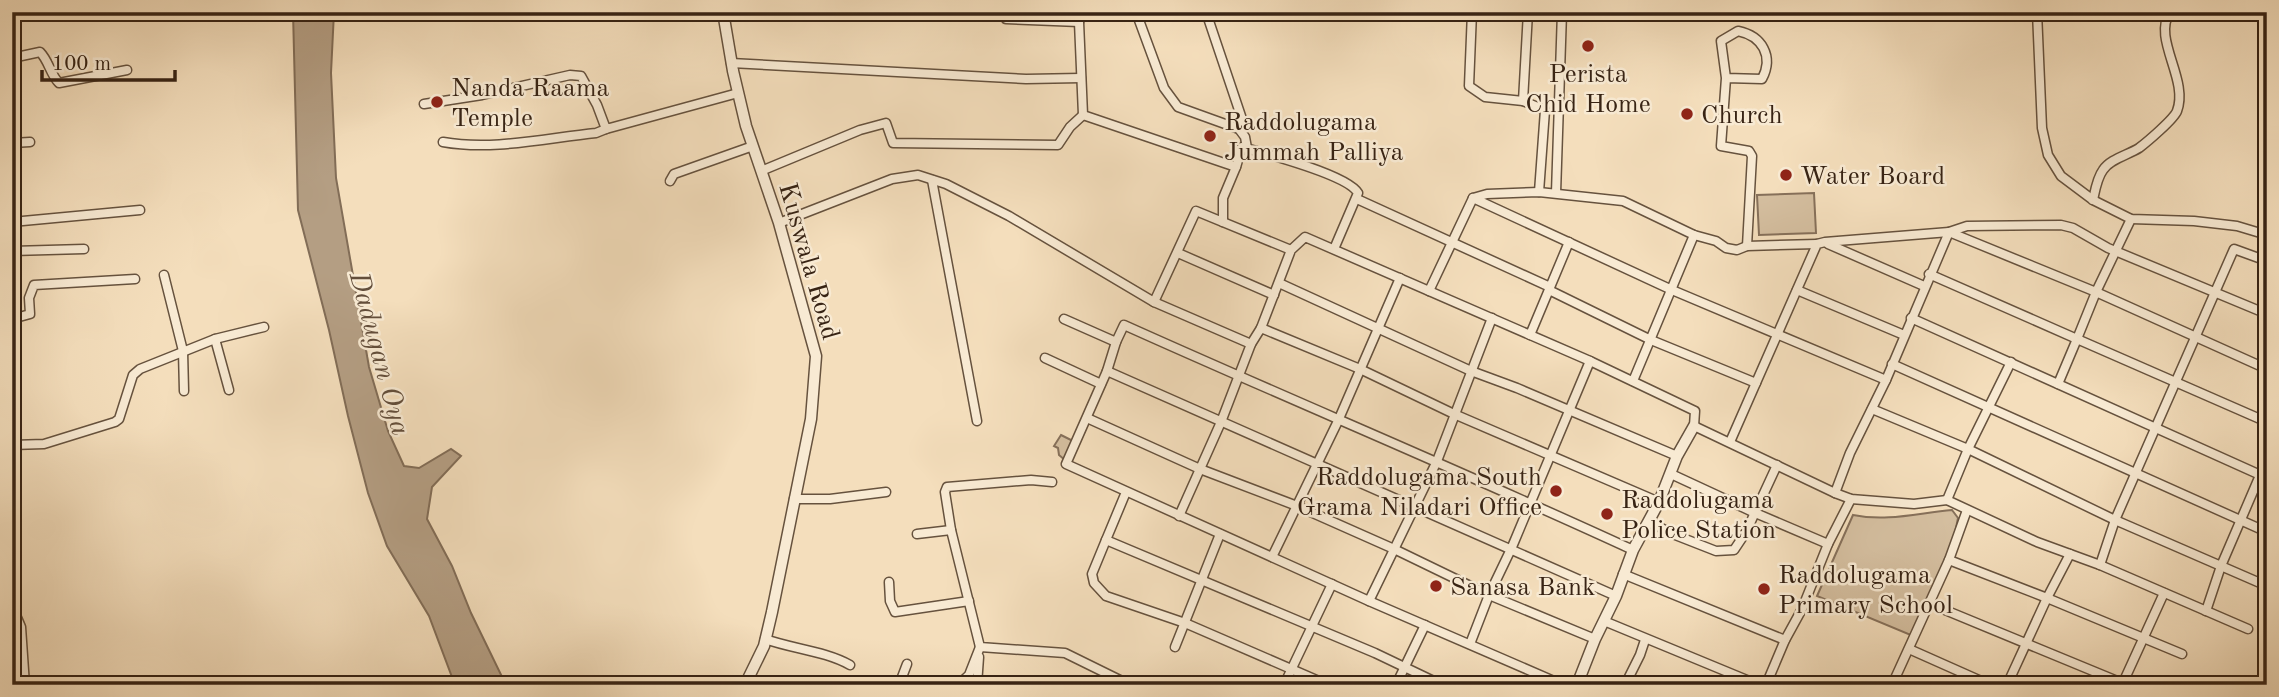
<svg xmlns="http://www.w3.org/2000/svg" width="2279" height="697" font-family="'Old Standard TT',serif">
  <rect width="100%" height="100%" fill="#f4debc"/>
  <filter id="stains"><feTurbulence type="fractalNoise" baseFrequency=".00286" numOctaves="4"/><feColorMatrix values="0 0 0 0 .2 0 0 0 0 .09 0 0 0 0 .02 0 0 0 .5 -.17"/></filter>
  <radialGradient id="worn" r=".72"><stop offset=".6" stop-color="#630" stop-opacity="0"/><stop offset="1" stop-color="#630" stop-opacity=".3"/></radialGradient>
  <!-- green -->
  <g fill="#d4be9f" stroke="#86705a" stroke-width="2">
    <path d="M1814,193L1816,233L1759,235L1757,195Z"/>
    <path d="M1061,435L1075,442L1066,461L1059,455L1058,448L1054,446Z"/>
    <path d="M1952,510L1958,518L1954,538L1913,636L1817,596L1853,515C1887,522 1918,513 1952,510Z"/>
  </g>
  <!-- water -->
  <path fill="#b49e83" stroke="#826d57" stroke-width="2" d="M293,12H334L331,73L336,178L369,367L388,431L404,466L419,468L451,449L461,456L432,487L427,519L452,566L471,613L506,685H455L429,616L387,546L368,493L348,416L329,330L298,210Z"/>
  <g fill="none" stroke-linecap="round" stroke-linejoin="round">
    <!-- minor casing -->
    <g stroke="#66523e" stroke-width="11">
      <g id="minor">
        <path d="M1003,12L1006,19L1079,22"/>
        <path d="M1073,12L1079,22L1083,115L1236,167L1242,147C1264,153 1348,175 1358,193L1334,249"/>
        <path d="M1136,12L1164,88L1178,107L1239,129L1245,137L1247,148"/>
        <path d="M1206,12L1242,119L1239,129"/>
        <path d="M1472,12L1469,86L1485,97L1523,101"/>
        <path d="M1528,12L1523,101L1545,110L1539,192"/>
        <path d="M2037,12L2042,128L2048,155L2061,176L2093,200L2131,219L2194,221L2237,226L2267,235"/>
        <path d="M12,58L40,52C49,61 50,74 59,83L127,70"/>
        <path d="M731,63L1026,79L1081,78"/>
        <path d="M1726,78L1762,79C1774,56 1762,36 1738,31L1721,41L1726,78L1721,146L1749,151L1752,156L1747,246"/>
        <path d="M424,104L482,95L570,75L581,76L597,105L606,129L738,93"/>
        <path d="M443,142C493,151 546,138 596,133L606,129"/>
        <path d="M12,143L30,142"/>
        <path d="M761,171L860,130L886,123L893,143L1058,145L1070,127L1083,115"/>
        <path d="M932,180L977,421"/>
        <path d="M670,181L674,174L753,146"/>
        <path d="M1556,193L1562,12"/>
        <path d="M1473,198L1487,194L1539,192L1623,201L1694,235L1716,241L1726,248L1737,250L1747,246L1817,244"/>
        <path d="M1357,199L1550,287"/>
        <path d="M2093,200C2095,191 2097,178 2103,170C2110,159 2128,155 2139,148C2147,142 2174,119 2177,111C2189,79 2152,39 2170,12"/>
        <path d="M12,222L140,210"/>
        <path d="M1223,222V198L1236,167"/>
        <path d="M779,223L892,179L918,175L946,184L1009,216L1154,302L1251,344"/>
        <path d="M1828,244L1924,286"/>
        <path d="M12,251L84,249"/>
        <path d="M1178,253L1274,295"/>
        <path d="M1929,274L2077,339L2096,292L2131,219"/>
        <path d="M164,275L183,351L184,391"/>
        <path d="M1279,283L1471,371L1517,388L1677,456"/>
        <path d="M1549,290L1651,340L1756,383"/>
        <path d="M1797,290L1904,335"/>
        <path d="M1429,291L1473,198L1672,290L1886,380L1949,232L1967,226L2061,225L2073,228L2108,248L2267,314"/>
        <path d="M1154,302L1196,211L1291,250"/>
        <path d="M1911,318L2267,478"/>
        <path d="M12,319L30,314L29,298L34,285L135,279"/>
        <path d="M1064,319L1116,342L1124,325C1293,401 1464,472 1633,550"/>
        <path d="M1261,328L1291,250L1305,237L1590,361L1695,411L1694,426L1835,493L1851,499L1914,504L1947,500L2037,542L2100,565L2248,629"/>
        <path d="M1530,335L1569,242"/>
        <path d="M215,339L229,390"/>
        <path d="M1116,342L1107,371L1066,464L1369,601L1563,685"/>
        <path d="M1045,358L1101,384"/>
        <path d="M1892,364L2267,532"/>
        <path d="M1107,371L1616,596"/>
        <path d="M1633,381L1694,235"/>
        <path d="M2058,384L2077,339L2267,422"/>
        <path d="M1872,409L1968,449L2115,520L2267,586"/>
        <path d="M1087,418L1200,469L1297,506L1394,549L1489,595L1595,639"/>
        <path d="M1730,442L1817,244L1825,242L1949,232L2096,292L2267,369"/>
        <path d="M12,445L44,444L115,422L119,419L133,375L140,369L215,339L264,327"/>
        <path d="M1671,474L1753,512L1828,544"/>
        <path d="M1052,482L1031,480L947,487L945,492L951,530L980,647L1065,653L1130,685"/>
        <path d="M1126,492L1106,540L1375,653L1442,685"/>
        <path d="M1835,493L1850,453L1886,380"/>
        <path d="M794,499H830L886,492"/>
        <path d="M1947,500L1968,449L2011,362"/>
        <path d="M1179,516L1221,422L1251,344L1261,328L1360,369L1454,414L1659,502"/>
        <path d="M1649,521L1670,533L1716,551L1734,550L1746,532L1777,465"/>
        <path d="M917,534L951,530"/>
        <path d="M1106,540L1092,574L1094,583L1106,596L1185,623L1328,685"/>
        <path d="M1272,557L1338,421L1400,278"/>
        <path d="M1949,560L2047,598L2182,654"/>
        <path d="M2100,565L2115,520L2234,249L2267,261"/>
        <path d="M1623,574L1785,640"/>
        <path d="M889,582L890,601L895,612L969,601"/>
        <path d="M1369,601L1437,461L1492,318"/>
        <path d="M1928,603L2127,685"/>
        <path d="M12,606L21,627L25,685"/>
        <path d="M2206,611L2221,566L2267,459"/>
        <path d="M1604,621L1759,685"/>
        <path d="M765,639C793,649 825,651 850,665"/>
        <path d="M1470,644L1489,595L1512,547L1590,361"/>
        <path d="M1175,647L1220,534"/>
        <path d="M1909,649L1990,685"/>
        <path d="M186,685L187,681"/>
        <path d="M899,685L907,664"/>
        <path d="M958,685L969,675L980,647"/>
        <path d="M977,685L979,657"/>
        <path d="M1284,685L1332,584"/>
        <path d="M1396,685L1425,625"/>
        <path d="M1625,685L1640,655L1645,640"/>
        <path d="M1766,685L1785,640L1802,609L1828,544L1851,499"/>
        <path d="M1892,685L1949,560L1967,510"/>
        <path d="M2007,685L2047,598L2070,554"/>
        <path d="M2122,685L2164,593"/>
      </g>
    </g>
    <!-- tertiary casing -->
    <g stroke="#66523e" stroke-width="13">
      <g id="tertiary">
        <path d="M723,12L733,71L746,126L779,223L816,356L811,419L772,612L764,646L745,685"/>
        <path d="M1577,685L1595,639L1616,596L1633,550L1659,502L1677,456L1694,426"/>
      </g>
    </g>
    <!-- minor -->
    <use href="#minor" stroke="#f8ead3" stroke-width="8"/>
    <!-- tertiary -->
    <use href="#tertiary" stroke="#f8ead3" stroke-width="10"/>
  </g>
  <!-- markers -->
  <g fill="#8f2418" stroke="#f8ead3" stroke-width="2.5">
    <circle cx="1588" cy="46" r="7"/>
    <circle cx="437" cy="102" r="7"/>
    <circle cx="1687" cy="114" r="7"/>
    <circle cx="1210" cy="136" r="7"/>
    <circle cx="1786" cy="175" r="7"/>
    <circle cx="1556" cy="491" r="7"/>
    <circle cx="1607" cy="514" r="7"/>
    <circle cx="1436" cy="586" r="7"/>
    <circle cx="1764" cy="589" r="7"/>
  </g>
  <g text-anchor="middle" stroke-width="5" stroke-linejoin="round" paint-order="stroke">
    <!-- poi labels -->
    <g font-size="26" fill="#372314" stroke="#f8ead3" text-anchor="start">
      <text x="1588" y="82" text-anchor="middle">Perista<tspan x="1588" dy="30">Chid Home</tspan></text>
      <text x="451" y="96">Nanda Raama<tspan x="451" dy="30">Temple</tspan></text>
      <text x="1701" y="123">Church</text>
      <text x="1224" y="130">Raddolugama<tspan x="1224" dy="30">Jummah Palliya</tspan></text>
      <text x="1800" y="184">Water Board</text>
      <text x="1542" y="485" text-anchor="end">Raddolugama South<tspan x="1542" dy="30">Grama Niladari Office</tspan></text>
      <text x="1621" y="508">Raddolugama<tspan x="1621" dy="30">Police Station</tspan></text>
      <text x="1778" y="583">Raddolugama<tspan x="1778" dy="30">Primary School</tspan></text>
      <text x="1450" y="595">Sanasa Bank</text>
    </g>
    <!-- street labels -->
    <g font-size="26" fill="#372314" stroke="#f8ead3">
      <text transform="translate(810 261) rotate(74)" y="9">Kuswala Road</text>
    </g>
    <!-- water labels -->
    <g font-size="28" font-style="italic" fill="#634e3b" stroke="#f8ead3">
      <text transform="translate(381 353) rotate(75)" y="10">Dadugan Oya</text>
    </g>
  </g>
  <!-- margin -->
  <rect width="2279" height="697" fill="none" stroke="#f4debc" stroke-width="42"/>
  <rect x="14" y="14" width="2251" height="669" fill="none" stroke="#372314" stroke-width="3.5"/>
  <rect x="21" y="21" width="2237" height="655" fill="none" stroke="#372314" stroke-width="2"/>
  <!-- scale -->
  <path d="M42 70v10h133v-10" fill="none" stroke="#372314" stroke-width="3.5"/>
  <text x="52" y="70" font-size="21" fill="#372314" stroke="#f8ead3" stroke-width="5" paint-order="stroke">100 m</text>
  <rect width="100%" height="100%" filter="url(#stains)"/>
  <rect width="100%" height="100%" fill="url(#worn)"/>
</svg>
